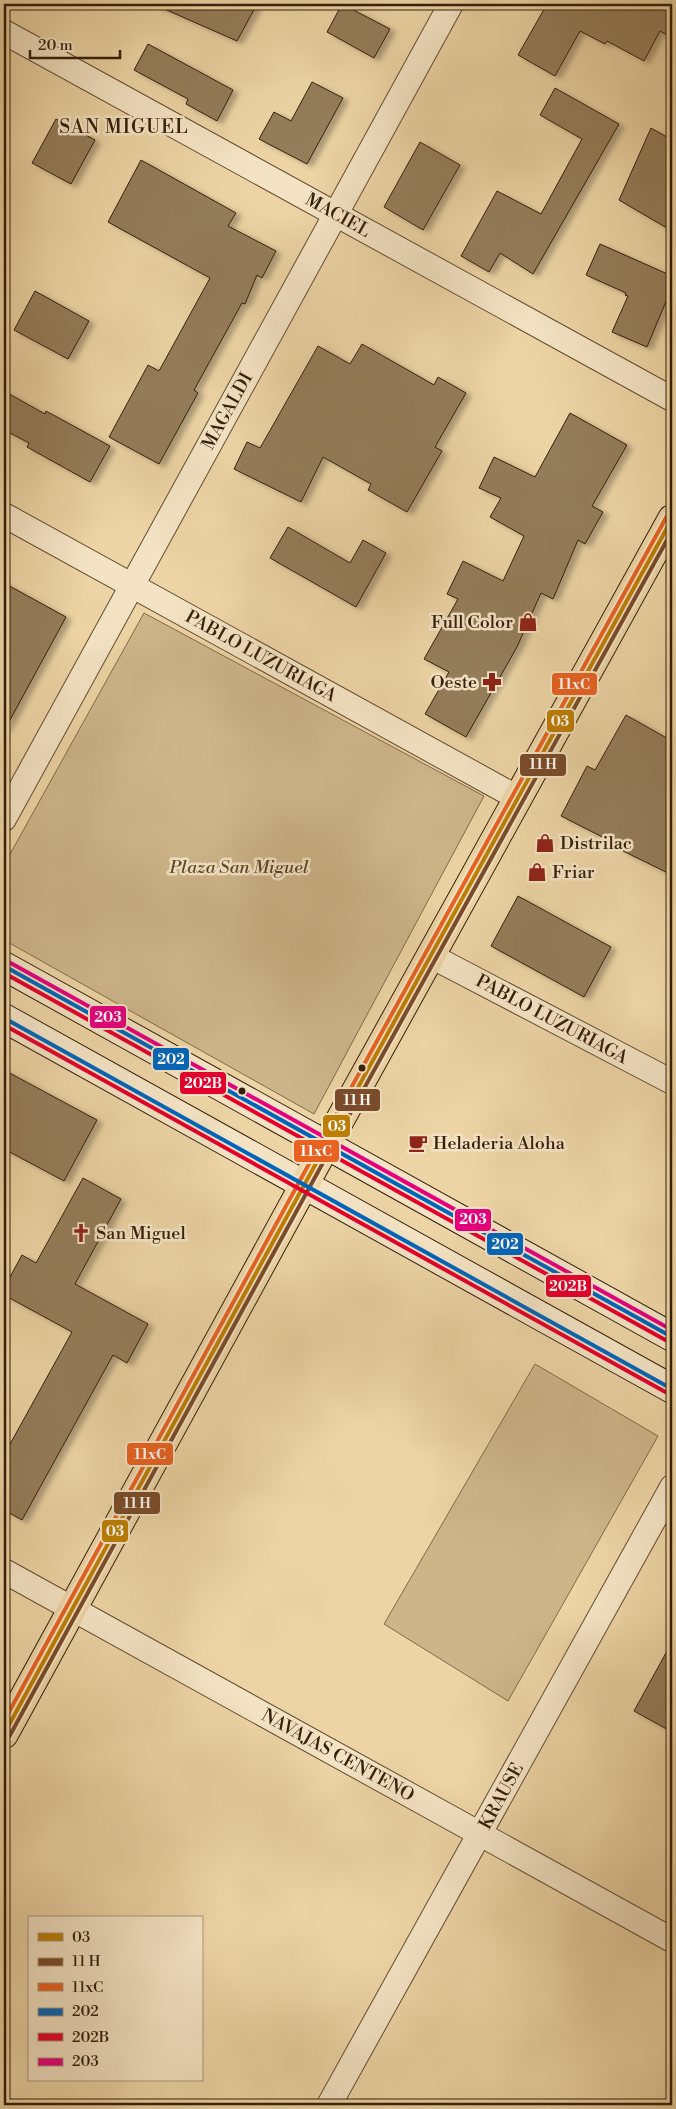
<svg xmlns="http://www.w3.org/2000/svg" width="676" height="2109" font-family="'Libre Bodoni',serif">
  <defs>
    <filter id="shadow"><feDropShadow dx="5.5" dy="3" stdDeviation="2.5" flood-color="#0004"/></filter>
  </defs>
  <rect width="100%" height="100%" fill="#ecd4a4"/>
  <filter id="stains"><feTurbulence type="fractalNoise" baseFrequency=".004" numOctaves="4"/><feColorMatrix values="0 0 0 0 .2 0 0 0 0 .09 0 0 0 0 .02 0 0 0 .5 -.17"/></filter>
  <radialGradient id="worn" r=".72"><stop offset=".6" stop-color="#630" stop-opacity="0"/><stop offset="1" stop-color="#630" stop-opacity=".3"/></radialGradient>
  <!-- green -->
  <g fill="#cdb58a" stroke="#816a4a">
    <path d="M144,613L484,796L314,1114L4,940V865Z"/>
    <path d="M535,1364L658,1436L508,1701L384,1624Z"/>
  </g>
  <!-- building -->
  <g fill="#947d5a" stroke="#351f0a" filter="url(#shadow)">
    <path d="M153,4H257L237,41Z"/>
    <path d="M342,4L390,29L374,58L327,32Z"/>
    <path d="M547,4H659L672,11V38L660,31L644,61L607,41L605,44L580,31L555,76L518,55Z"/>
    <path d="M148,44L233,90L217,121L186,104L188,99L134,70Z"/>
    <path d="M312,82L343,98L307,164L259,139L274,112L291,121Z"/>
    <path d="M555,88L619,124L533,274L500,253L489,272L461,256L497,191L541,214L582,139L540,115Z"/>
    <path d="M56,119L95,140L71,184L32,163Z"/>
    <path d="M651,128L672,140V231L619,200Z"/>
    <path d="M420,142L460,165L423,230L384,207Z"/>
    <path d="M141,160L236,213L228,226L276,251L262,278L257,275L245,304L242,303L194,390L198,393L159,464L109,437L148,365L159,371L210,278L108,222Z"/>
    <path d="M600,244L672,276V287L647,347L612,332L628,296L625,295L626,293L586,275Z"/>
    <path d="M35,291L89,321L68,359L14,330Z"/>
    <path d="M362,344L434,385L438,377L466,393L435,447L442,451L407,512L368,490L371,484L323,457L301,502L234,469L247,442L260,448L318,346L350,364Z"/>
    <path d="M4,391L45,414L46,411L110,446L90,482L27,447L29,443L4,430Z"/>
    <path d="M570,413L627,445L592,506L603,512L585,544L578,540L553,599L541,593L517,647L466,737L425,714L449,672L424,659L458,599L447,594L463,561L503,581L524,536L490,517L501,498L479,488L494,457L535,477Z"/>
    <path d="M288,527L350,563L363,540L386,553L356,607L270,558Z"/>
    <path d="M4,583L66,617L4,731Z"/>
    <path d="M626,715L672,741V875L623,851L624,848L561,816L587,766L595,770Z"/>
    <path d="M518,896L611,947L584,997L491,946Z"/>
    <path d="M4,1070L97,1120L64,1181L4,1149Z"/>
    <path d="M83,1178L121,1199L75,1284L148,1324L127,1363L113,1355L22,1520L4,1510V1455L72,1332L4,1295V1288L22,1255L36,1263Z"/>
    <path d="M672,1642V1732L634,1711Z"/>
  </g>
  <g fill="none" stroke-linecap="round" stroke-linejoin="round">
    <!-- minor casing -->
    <g stroke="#634c30" stroke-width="26">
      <g id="minor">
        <path d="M4,32L672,399"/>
        <path d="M4,515L518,798"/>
        <path d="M4,819L451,4"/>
        <path d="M431,956L672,1082"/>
        <path d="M4,1571L672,1940"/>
        <path d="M329,2105L672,1487"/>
      </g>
    </g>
    <!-- secondary casing -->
    <g stroke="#351f0a" stroke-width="30">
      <g id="secondary">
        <path d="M4,966L672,1337"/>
        <path d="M4,1018L672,1389"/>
      </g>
    </g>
    <!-- primary casing -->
    <g stroke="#351f0a" stroke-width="30">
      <path id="primary" d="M4,1734L314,1167L672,519"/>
    </g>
    <!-- minor -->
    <use href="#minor" stroke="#f3e3c4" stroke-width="24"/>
    <!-- secondary -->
    <use href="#secondary" stroke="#f3e3c4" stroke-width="28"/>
    <!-- primary -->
    <use href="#primary" stroke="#ecd4a4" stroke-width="28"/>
    <!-- bus-1 casing -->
    <g stroke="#f3e3c4" stroke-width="8">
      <path id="bus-1" d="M4,1734L314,1167L672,519"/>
    </g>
    <!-- bus-2 casing -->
    <g stroke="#f3e3c4" stroke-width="8">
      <path id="bus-2" d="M9,1737L319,1170L672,531"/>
    </g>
    <!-- bus-3 casing -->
    <g stroke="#f3e3c4" stroke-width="8">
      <path id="bus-3" d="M4,1721L309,1164L667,516"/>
    </g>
    <!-- bus-4 casing -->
    <g stroke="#f3e3c4" stroke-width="8">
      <g id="bus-4">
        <path d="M4,966L672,1337"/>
        <path d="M4,1018L672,1389"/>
      </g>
    </g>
    <!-- bus-5 casing -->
    <g stroke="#f3e3c4" stroke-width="8">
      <g id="bus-5">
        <path d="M4,973L669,1342"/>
        <path d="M4,1025L669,1394"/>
      </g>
    </g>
    <!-- bus-6 casing -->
    <g stroke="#f3e3c4" stroke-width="8">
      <path id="bus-6" d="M7,961L672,1330"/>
    </g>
    <!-- bus-1 -->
    <use href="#bus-1" stroke="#bd7e03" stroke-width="4"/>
    <!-- bus-2 -->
    <use href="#bus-2" stroke="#7a4b2a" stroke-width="4"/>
    <!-- bus-3 -->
    <use href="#bus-3" stroke="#e96221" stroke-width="4"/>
    <!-- bus-4 -->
    <use href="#bus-4" stroke="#0065bd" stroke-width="4"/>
    <!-- bus-5 -->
    <use href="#bus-5" stroke="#e4002b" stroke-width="4"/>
    <!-- bus-6 -->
    <use href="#bus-6" stroke="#e5007d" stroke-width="4"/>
  </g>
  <!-- icons -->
  <defs>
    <g id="shop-bare" transform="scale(1.5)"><path d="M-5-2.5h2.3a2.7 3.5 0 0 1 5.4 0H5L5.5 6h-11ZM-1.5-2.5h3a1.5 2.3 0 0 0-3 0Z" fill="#8f2418" stroke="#f3e3c4" stroke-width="2.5" paint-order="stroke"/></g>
    <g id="pharmacy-bare" transform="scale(1.5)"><path d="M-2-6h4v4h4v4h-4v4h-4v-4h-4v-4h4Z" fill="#8f2418" stroke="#f3e3c4" stroke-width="2.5" paint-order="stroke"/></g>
    <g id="cafe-bare" transform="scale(1.5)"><path d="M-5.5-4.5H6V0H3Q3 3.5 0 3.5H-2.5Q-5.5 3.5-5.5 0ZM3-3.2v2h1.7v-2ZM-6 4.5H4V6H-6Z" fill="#8f2418" stroke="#f3e3c4" stroke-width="2.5" paint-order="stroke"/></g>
    <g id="church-bare" transform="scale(1.5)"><path d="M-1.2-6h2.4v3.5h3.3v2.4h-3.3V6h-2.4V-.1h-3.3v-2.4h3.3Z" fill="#8f2418" stroke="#f3e3c4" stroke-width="2.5" paint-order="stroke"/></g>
  </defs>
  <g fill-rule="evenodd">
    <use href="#shop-bare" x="528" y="622"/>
    <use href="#pharmacy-bare" x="492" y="682"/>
    <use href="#shop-bare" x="545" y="843"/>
    <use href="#shop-bare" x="537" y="872"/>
    <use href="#cafe-bare" x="418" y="1143"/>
    <use href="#church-bare" x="81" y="1233"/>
  </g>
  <!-- markers -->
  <g fill="#351f0a" stroke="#f3e3c4" stroke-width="2">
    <circle cx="362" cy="1068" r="4.5"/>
    <circle cx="242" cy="1091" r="4.5"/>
  </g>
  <g text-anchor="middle" stroke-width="5" stroke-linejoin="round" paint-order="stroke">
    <!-- street labels -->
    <g font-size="18" fill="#351f0a" stroke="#f3e3c4">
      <text transform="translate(338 215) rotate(29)" y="6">MACIEL</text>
      <text transform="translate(227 411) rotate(-61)" y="6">MAGALDI</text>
      <text transform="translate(261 656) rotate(29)" y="6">PABLO LUZURIAGA</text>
      <text transform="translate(552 1019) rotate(28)" y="6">PABLO LUZURIAGA</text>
      <text transform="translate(338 1755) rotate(29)" y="6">NAVAJAS CENTENO</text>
      <text transform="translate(501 1796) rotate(-61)" y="6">KRAUSE</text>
    </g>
    <!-- poi labels -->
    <g font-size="18" fill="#351f0a" stroke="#f3e3c4" text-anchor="start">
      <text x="513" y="628" text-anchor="end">Full Color</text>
      <text x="477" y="688" text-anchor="end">Oeste</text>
      <text x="560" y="849">Distrilac</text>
      <text x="552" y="878">Friar</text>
      <text x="433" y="1149">Heladeria Aloha</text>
      <text x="96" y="1239">San Miguel</text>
    </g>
    <!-- park labels -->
    <g font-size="18" font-style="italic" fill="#5b442a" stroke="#f3e3c4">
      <text x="239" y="873">Plaza San Miguel</text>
    </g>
    <!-- neighbourhood labels -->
    <g font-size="19" letter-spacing="1" fill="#351f0a" stroke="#f3e3c4">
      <text x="124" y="133">SAN MIGUEL</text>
    </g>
  </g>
  <g stroke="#f3e3c4" stroke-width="2">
    <rect x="551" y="672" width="47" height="24" rx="5" fill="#e96221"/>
    <rect x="546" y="709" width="29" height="24" rx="5" fill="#bd7e03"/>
    <rect x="519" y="753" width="48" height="24" rx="5" fill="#7a4b2a"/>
    <rect x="89" y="1005" width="38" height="24" rx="5" fill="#e5007d"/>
    <rect x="152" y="1047" width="38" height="24" rx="5" fill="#0065bd"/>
    <rect x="179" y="1071" width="48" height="24" rx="5" fill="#e4002b"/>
    <rect x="334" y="1088" width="47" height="24" rx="5" fill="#7a4b2a"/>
    <rect x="322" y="1114" width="29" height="24" rx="5" fill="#bd7e03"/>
    <rect x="293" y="1139" width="47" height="24" rx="5" fill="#e96221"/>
    <rect x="454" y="1208" width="38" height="24" rx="5" fill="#e5007d"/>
    <rect x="486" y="1232" width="38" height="24" rx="5" fill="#0065bd"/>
    <rect x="545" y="1274" width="47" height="24" rx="5" fill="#e4002b"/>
    <rect x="126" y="1442" width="48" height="24" rx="5" fill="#e96221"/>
    <rect x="113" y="1491" width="48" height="24" rx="5" fill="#7a4b2a"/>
    <rect x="101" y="1519" width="28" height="24" rx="5" fill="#bd7e03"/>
  </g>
  <g font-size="14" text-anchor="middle" font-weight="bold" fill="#fff">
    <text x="574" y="689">11xC</text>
    <text x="560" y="726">03</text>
    <text x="543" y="769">11 H</text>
    <text x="108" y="1022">203</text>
    <text x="171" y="1064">202</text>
    <text x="203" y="1088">202B</text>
    <text x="357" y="1105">11 H</text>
    <text x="337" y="1131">03</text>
    <text x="316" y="1156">11xC</text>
    <text x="473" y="1224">203</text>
    <text x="505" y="1249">202</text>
    <text x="568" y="1291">202B</text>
    <text x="150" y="1459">11xC</text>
    <text x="137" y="1508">11 H</text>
    <text x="115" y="1536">03</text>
  </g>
  <!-- margin -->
  <rect width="676" height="2109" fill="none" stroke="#ecd4a4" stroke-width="20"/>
  <rect x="5" y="5" width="666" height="2099" fill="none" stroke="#351f0a" stroke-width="2.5"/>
  <rect x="10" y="10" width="656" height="2089" fill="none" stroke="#351f0a"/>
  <!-- legend -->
  <rect x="28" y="1916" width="175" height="165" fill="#f3e3c4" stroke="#a7957a"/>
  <rect x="38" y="1933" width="25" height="8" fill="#bd7e03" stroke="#a7957a"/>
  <text x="72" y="1942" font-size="15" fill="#351f0a">03</text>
  <rect x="38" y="1958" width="25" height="8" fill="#7a4b2a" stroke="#a7957a"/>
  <text x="72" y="1966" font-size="15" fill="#351f0a">11 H</text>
  <rect x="38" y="1983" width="25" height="8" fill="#e96221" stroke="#a7957a"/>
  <text x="72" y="1992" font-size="15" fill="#351f0a">11xC</text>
  <rect x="38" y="2008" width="25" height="8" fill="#0065bd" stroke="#a7957a"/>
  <text x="72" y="2016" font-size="15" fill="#351f0a">202</text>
  <rect x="38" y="2033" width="25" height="8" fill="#e4002b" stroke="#a7957a"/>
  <text x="72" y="2042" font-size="15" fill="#351f0a">202B</text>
  <rect x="38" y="2058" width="25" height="8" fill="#e5007d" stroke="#a7957a"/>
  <text x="72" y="2066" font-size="15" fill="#351f0a">203</text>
  <!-- scale -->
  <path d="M30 50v8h90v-8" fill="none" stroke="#351f0a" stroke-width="2.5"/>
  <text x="38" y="50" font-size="15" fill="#351f0a" stroke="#f3e3c4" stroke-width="4" paint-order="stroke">20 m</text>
  <rect width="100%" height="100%" filter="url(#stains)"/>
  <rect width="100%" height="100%" fill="url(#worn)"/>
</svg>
